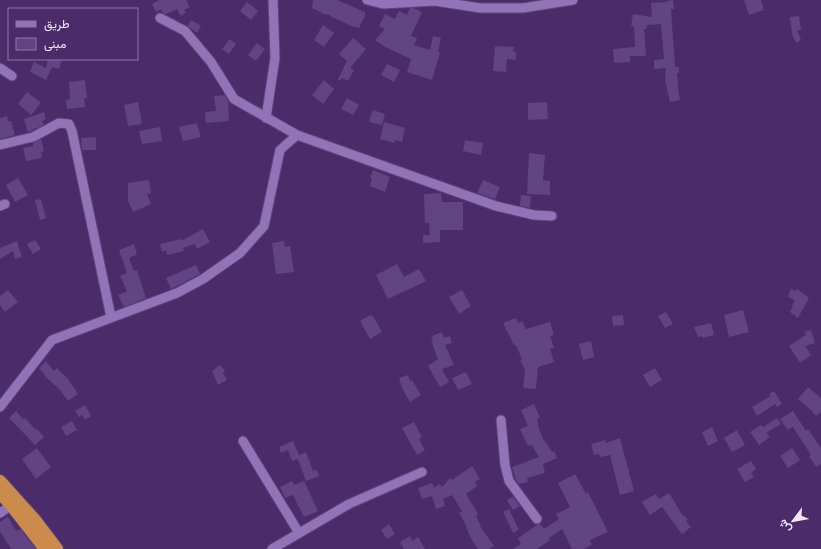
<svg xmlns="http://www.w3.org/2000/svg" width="821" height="549" font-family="Overpass,Vazirmatn,sans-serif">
  <rect width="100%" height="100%" fill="#4b2b69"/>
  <!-- building -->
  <g fill="#624384">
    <path d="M159,0H186L190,7L184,10L186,13L181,16L177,9L166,14L163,13L161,9L156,12L152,4Z"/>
    <path d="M313,0H337L365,12V16L359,28L351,26L330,16V15L324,14L312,8Z"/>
    <path d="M673,0L674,9H671L672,24L675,67H679V73H677L678,87L680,100L670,102L665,80L666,68L654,69V60L664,59L661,24L647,25L646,29H644L646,56H630V62L614,63L613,49L635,47L634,27L631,26L633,14L652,17L651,3L667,2V1Z"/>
    <path d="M744,0H761L764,10L749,15Z"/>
    <path d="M247,2L258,11L251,20L240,11Z"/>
    <path d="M410,8H413L422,12L411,36L417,38L414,45L430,50L433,36L441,38L438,52L440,53L432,80L407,72L411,59L385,47L375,40L385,29L379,26L385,14L395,19L399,11L407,15Z"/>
    <path d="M799,16L801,30H797L801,40L796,43L792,34L790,17Z"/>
    <path d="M191,20L201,26L197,33L188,26Z"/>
    <path d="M323,25L334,33L324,47L314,40Z"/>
    <path d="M353,38L366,49L350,68L354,70L348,81L342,78L340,81L338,79L347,61L339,54Z"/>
    <path d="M230,39L236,44L229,54L222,49Z"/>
    <path d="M257,43L265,49L256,61L248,55Z"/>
    <path d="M495,46L514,47L513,52H516V60L507,59L506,72L493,71Z"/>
    <path d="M48,59H62L59,69L52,67L46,80L30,72L34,62L46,68Z"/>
    <path d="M387,64L400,70L394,82L381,75Z"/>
    <path d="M85,80L87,98H84L85,107L67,109L66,100L70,99L69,82Z"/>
    <path d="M324,80L334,89L323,104L312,95Z"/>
    <path d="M27,92L41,103L31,115L18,104Z"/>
    <path d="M225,95L228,101L229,121L206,123L205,112L216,111L214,96Z"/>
    <path d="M347,98L359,105L353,115L341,109Z"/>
    <path d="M138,102L142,124L128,126L124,105Z"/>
    <path d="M547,102L548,119L528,120V103Z"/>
    <path d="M373,110L385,114L382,125L369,122Z"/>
    <path d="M44,112L46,119L42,121L44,125L28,132L24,119Z"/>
    <path d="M7,116L8,121H11L15,135L0,139V118Z"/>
    <path d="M384,122L405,128L402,142L395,140V143L380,139Z"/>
    <path d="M197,123L201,137L183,141L179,127Z"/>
    <path d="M160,127L162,141L142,144L139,131Z"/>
    <path d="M96,137V150H82L81,138Z"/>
    <path d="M41,139L44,151L41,152L42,158L26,161L23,148L33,146V143Z"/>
    <path d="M465,140L483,143L481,155L463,151Z"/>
    <path d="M529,153L545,155L543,180L550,181V195L527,194Z"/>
    <path d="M373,170L390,177L385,192L370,186L372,179L370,178Z"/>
    <path d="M18,178L28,195L15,202L6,185Z"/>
    <path d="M149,180L151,193L147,194L151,204L133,212L128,201V183Z"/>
    <path d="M483,180L500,187L495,199L477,193Z"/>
    <path d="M441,193L442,202H463V230H440V242L423,243V235H430L429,223H425L424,194Z"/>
    <path d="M521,195L531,196L530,208L520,206Z"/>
    <path d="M41,199L46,218L40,220L35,200Z"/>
    <path d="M203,229L210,242L197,249L195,244L183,248L184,251L167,255L166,250L162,252L160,244L181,239V241Z"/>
    <path d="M35,240L41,249L33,254L27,244Z"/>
    <path d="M17,241L22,257L15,259L13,251L0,259V248Z"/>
    <path d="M284,241L285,247L290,246L294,272L276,274L272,243Z"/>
    <path d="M134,244L137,254L129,258L134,271L137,270L146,298L124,307L118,295L127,291L120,276L127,273L119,250Z"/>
    <path d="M397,264L404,277L419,269L426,281L388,299L376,275Z"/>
    <path d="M196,265L200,274L171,289L166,278Z"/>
    <path d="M791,289L796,291L797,289L809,298L798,318L790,312L793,306L792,305L795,300L788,297Z"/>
    <path d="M8,290L18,302L5,312L0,305V296Z"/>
    <path d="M462,290L471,306L459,314L449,297Z"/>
    <path d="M743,310L749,332L729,337L724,315Z"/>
    <path d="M666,312L673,324L665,328L658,316Z"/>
    <path d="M370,315L371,316H373L382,332L370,339L360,321Z"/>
    <path d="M623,315L624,325L613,326L612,316Z"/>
    <path d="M516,318L518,323L522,321L526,329L550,322L554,335L550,336L554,348L550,349L554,362L538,367L536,389L523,388L525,370L520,360L522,359L516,345H514L503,323Z"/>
    <path d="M711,323L714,335L702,338V336L698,337L694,327Z"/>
    <path d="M811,330L815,343L805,346L811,355L800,363L789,346L806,335L805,332Z"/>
    <path d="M442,332L444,338L450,336L452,343L445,345L454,365L442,369L449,382L440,387L428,366L438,359L431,341L433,340L432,336Z"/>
    <path d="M591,341L594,357L583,360L579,344Z"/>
    <path d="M46,361L54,371L57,368L68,379L78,394L68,401L60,390L46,377L39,368Z"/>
    <path d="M220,365L225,371L223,373L227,380L218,385L212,371Z"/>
    <path d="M655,368L662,380L650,387L643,375Z"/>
    <path d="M466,372L472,384L458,390L452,378Z"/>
    <path d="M408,375L410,381L412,380L421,395L410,402L402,388L399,378Z"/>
    <path d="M808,387L821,398V412L816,416L812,411L798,399Z"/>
    <path d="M774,391L782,404L777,407L775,404L757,416L752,407L771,396L769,394Z"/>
    <path d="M534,404L540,417L537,419L539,429L544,441H545L552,452L554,451L557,458L543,464L545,473L527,478L528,482L519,484L516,480L512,467L539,457L532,445L528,446L520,429L528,426L521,410Z"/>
    <path d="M85,405L91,416L85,420L82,415L79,417L75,411Z"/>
    <path d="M16,411L23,419L25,418L35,429L36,428L44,437L35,445L9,418Z"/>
    <path d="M793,411L806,431L808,429L821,448V464L816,467L809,456L811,455L793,427L788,430L780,419Z"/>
    <path d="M777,418L781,424L766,433L770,437L759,445L750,432L761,425L763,427Z"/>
    <path d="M72,421L77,430L66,436L61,427Z"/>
    <path d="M414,422L422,437L419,439L425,450L417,455L402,428Z"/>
    <path d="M712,427L718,441L708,446L702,432Z"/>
    <path d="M737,430L745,445L732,452L724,438Z"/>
    <path d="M620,438L634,491L620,495L610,455L600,457L599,454L594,455L591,444L605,440L606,443Z"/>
    <path d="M293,441L299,455L306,452L313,471L317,470L319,476L306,481L298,459L292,461L288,450L281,453L279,447Z"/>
    <path d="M37,448L51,467L36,479L22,459Z"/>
    <path d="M792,448L800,460L788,468L780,456Z"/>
    <path d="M751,461L756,469L751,473L754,477L745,482L737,469Z"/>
    <path d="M472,466L480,479L475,482L477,486L466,494L478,514L476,516L481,526H480L494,546L489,549H478L472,540L466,527H467L459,513L462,511L452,495L443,499L445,506L436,509L432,496L422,499L418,488L432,483L434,488L440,484L442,487L450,478L452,480Z"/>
    <path d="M575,474L586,494L588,492L608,532L590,540L592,545L583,549H572L562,529L549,538L550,540L537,549H513L521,544L518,538L537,525L540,524L544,529L559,519L556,514L570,507L558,483Z"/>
    <path d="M292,481L294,485L304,481L318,511L304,517L293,495L285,498L280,487Z"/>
    <path d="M669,493L683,516L684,515L688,520L686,521L691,527L682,534L662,507L650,515L642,502L656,494L659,499Z"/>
    <path d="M513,497L520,506L513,510L507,500Z"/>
    <path d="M509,509L519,530L513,533L503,512Z"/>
    <path d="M8,517L16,531L20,529L36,549H11L0,531V522Z"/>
    <path d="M389,524L395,534L387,539L381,530Z"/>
    <path d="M410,536L412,541L418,537L425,549H404L400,542Z"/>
  </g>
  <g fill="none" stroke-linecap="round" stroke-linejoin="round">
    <!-- street casing -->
    <g stroke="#5f4477" stroke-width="11">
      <g id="street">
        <path d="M367,0L383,4L435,1L480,8H523L573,0"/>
        <path d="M160,18L185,31L211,62L234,99L297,135"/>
        <path d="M0,68L12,76"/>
        <path d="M266,118L275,58L273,0"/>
        <path d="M0,145L33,137L59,123L69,124L72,131L111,317"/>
        <path d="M0,206L5,204"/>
        <path d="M0,407L52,340L177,293L203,279L240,253L264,226L280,150L297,135L496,206L534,215L552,216"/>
        <path d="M501,420L505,465L509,481L537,519"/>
        <path d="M243,441L299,533"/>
        <path d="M0,513L11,505"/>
        <path d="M272,549L349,504L422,472"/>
      </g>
    </g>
    <!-- highway casing -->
    <g stroke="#5f4477" stroke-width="14">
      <g id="highway">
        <path d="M0,481L35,520L57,549"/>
        <path d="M0,493L11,505L45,549"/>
      </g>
    </g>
    <!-- street -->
    <use href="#street" stroke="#9273b7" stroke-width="9"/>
    <!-- highway -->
    <use href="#highway" stroke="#ca8b4c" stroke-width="12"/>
  </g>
  <!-- legend -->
  <rect x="8" y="8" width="130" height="52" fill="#4b2b69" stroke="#8d76a5"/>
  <rect x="16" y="21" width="20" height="6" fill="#9273b7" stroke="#8d76a5"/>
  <text x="44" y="28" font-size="12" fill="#f1e7fe">طريق</text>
  <rect x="16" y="38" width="20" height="12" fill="#624384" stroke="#8d76a5"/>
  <text x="44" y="48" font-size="12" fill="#f1e7fe">مبنى</text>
  <!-- north arrow -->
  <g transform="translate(793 521) rotate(238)" stroke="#4b2b69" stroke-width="3" paint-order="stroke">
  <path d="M0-3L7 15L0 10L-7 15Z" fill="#f1e7fe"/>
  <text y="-6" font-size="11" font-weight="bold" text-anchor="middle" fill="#f1e7fe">ش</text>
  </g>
</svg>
